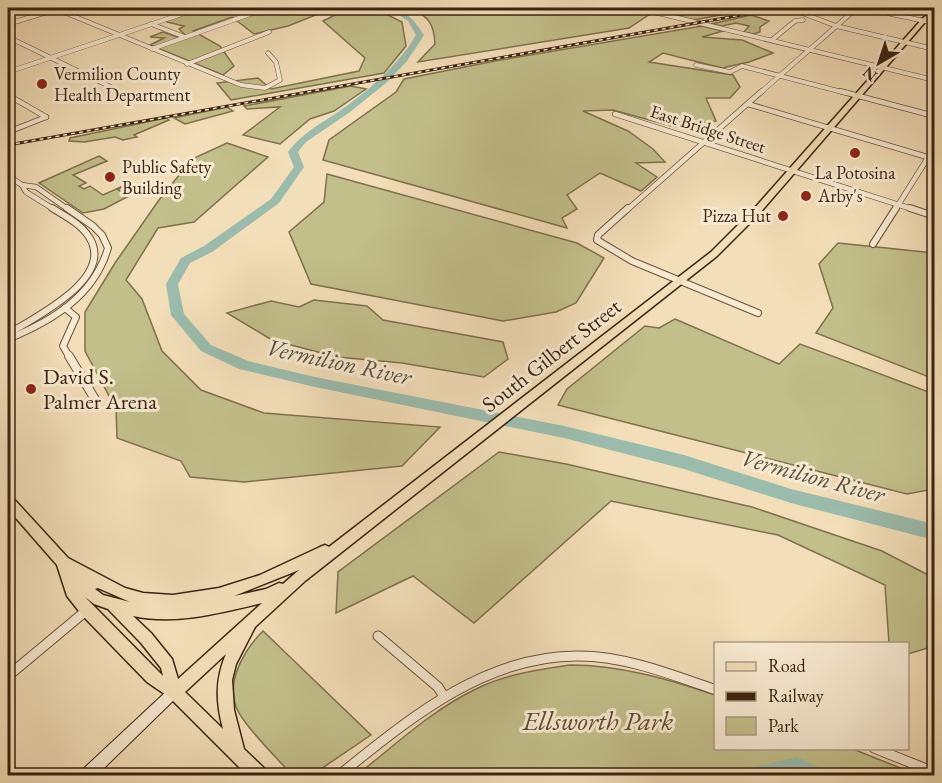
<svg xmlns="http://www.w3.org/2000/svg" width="942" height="783" font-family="'EB Garamond',serif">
  <rect width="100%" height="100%" fill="#f2deb8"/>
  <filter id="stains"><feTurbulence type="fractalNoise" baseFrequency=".00333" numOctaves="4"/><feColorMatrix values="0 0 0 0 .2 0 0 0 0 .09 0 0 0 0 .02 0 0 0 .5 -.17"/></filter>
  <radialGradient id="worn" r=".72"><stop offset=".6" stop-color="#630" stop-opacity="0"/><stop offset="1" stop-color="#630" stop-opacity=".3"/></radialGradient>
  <!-- green -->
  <g fill="#c2bf8a" stroke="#7f714d" stroke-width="1.5">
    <path d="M177,8H333L288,26L254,34L232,17L193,31L220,46L234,66L223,75L150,45L164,38L150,37L163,32L182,39L187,37L179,29L184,26L167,22L169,17L177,12Z"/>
    <path d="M349,8H374L402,22L406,46L384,73L231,100L217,83L258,78L271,89L359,71L365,58L323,21Z"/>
    <path d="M411,8H626L650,14L629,28L418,62L435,44C434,24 429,17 411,8Z"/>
    <path d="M693,8H758L694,20L674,16L684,15L686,9Z"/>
    <path d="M751,15L769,21L760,27V32L753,34L744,32L749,26L736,23L722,26L711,24Z"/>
    <path d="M702,26L723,31L702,37L742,40L773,53L749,62L722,68L663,53L649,62L733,75L740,87L730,98H706L716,121L675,127L613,110L583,111L628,131L653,149L665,162L636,163L657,177L641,191L600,173L567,195L577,209L562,218L567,228L323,160L329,140L396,92L404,79L495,61Z"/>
    <path d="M351,86L366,89L334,111L310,119L280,144L243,135L280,107L247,109L244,106Z"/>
    <path d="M227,107L233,111L185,124L174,118Z"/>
    <path d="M166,118L169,120L134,135L137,137L123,140L115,137L84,142L69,141L70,138Z"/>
    <path d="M227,143L268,157L194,222L158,228L126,280L142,299L162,351L201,390L264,413L440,427L402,466L244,482L190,477L181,461L117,438L116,409L85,351V312L115,263L159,200L192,159Z"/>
    <path d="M99,156L107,161L73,175L86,183L79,186L84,189L90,186L103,195L123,186L118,190L129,196L104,209L83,213L39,183Z"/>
    <path d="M327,174L577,243L604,258L576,303L556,312L503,321L311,284L289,232L324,202Z"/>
    <path d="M838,243L934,253V287L930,305L934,306V379L816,333L833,308L819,264Z"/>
    <path d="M314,300L367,306L383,320L503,342L508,359L484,377L402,363L337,357L272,340L227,313L271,301L299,307Z"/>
    <path d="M675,319L779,364L800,344L934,394V489L907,494L558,405L567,389L645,326L659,328Z"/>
    <path d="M499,452L566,464L752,507L882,551L934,578V646L908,654V644L889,643L885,585L778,535L611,501L474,623L413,576L336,613L338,572Z"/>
    <path d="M263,631L371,735L312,775H292C278,759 243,725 236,707C226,680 245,649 263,631Z"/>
    <path d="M570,665C620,665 668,679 715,695L716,748L853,749L918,775H357C395,745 432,710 476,689C505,674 538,670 570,665Z"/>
  </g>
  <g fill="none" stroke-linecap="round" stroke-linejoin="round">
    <!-- river -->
    <g fill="#9bbcad" fill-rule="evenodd">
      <path d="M388,8C405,8 415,21 424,35L407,61L386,83L350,112L306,142L298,152L304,167L279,203L212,252L190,263L178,284L184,314L211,345L248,361L315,377L564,426L684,455L791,489L934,524V540L791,503L684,469L564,438L315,387L239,369L201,351L171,315L166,284L181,258L204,246L271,199L294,167L288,152C302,133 319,125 338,112C368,91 397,67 416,35L408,21Z"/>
      <path d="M797,757L820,768L823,776H747L750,768Z"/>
    </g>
    <!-- street-far4 casing -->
    <g stroke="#6a523a" stroke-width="5">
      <g id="street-far4">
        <path d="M54,8L241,85L265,88L280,80L276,62L268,53"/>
        <path d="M160,8L178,15"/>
        <path d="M637,8L934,80"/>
        <path d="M789,8L836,26L934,49"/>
        <path d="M863,8L934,23"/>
        <path d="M8,24L57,9"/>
        <path d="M151,24L185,37"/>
        <path d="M8,37L117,90"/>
        <path d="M772,40L795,21L803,20"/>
        <path d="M152,49L253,13"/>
        <path d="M187,64L269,32"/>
        <path d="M696,65L730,72L742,66L846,93"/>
        <path d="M8,72L200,8"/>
        <path d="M760,93L857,8"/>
      </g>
    </g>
    <!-- street-far3 casing -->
    <g stroke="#6a523a" stroke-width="6">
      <g id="street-far3">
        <path d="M840,91L934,116"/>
        <path d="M8,95L46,117"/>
        <path d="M748,104L934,159"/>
        <path d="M615,114L915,210"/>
        <path d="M8,132L46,117"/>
        <path d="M8,176L22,185L36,187L69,210"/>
        <path d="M22,185L26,192L55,210"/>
        <path d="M627,210L762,91"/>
        <path d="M895,210L934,148"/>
      </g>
    </g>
    <!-- street-far2 casing -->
    <g stroke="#6a523a" stroke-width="8">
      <g id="street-far2">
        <path d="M628,208L598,235L597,240L632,261L758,313"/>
        <path d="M910,208L934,216"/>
        <path d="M873,244L896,208"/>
        <path d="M65,308L76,317L63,346L70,358"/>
        <path d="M8,334C35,317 116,278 89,237C81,224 65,216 52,208"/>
        <path d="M8,339C52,321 94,296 108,248L102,235L93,226L67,208"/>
      </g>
    </g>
    <!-- street-far1 casing -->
    <g stroke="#6a523a" stroke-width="10">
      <path id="street-far1" d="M69,356L96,401"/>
    </g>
    <!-- street casing -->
    <g stroke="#6a523a" stroke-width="11">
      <g id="street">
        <path d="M378,636L438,687L443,695"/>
        <path d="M8,676L87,610"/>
        <path d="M874,748L934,772"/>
        <path d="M338,776C408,720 484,655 579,656C625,656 673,675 716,690"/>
      </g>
    </g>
    <!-- secondary casing -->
    <g stroke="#3c2310" stroke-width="2">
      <path id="secondary" d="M174,686L178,688L180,692L178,696L96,776H79L81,771L170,688Z"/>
    </g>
    <!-- primary casing -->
    <g stroke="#3c2310" stroke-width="3">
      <path id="primary" d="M932,11H934V14L926,21L759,214L717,256L305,581L255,627L236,664L232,680L234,710L244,749L266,770L268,776H248L169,697L147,682L82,615L67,596L57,565L8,509V496L12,497L68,558L125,588L143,593L173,595L219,588L260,575L320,547L325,545L329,547L711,252L753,210L922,19ZM299,570L283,584L279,583L266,589L234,596ZM98,588L130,602L103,595L95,589ZM85,597L94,604L108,609L141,643L161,668L163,676ZM262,603L178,679L172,659L151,633L133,616C176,625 220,613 262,603ZM226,654C215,680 216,702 223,729L185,692Z"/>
    </g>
    <!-- street-far4 -->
    <use href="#street-far4" stroke="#f7ead1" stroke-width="4"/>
    <!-- street-far3 -->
    <use href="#street-far3" stroke="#f7ead1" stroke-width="4.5"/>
    <!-- street-far2 -->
    <use href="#street-far2" stroke="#f7ead1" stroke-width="6"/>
    <!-- street-far1 -->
    <use href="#street-far1" stroke="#f7ead1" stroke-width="8"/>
    <!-- street -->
    <use href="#street" stroke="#f7ead1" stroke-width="9"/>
    <!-- secondary -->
    <use href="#secondary" fill="#f7ead1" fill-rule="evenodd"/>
    <!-- primary -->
    <use href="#primary" fill="#f2deb8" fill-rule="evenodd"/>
    <!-- rail casing -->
    <g stroke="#3c2310" stroke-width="3">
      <path id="rail" d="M8,145L781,8"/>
    </g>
    <!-- rail -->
    <use href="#rail" stroke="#f7ead1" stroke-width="1.5" stroke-dasharray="4" stroke-linecap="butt"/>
  </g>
  <!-- markers -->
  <g fill="#8f2418" stroke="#f7ead1" stroke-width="2">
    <circle cx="42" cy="84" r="6"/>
    <circle cx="855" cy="153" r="6"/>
    <circle cx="110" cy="177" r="6"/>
    <circle cx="806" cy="196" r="6"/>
    <circle cx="783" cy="216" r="6"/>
    <circle cx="31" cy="389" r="6"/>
  </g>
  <g text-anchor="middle" stroke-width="6" stroke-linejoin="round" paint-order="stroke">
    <!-- far-poi labels -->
    <g font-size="18" fill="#3c2310" stroke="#f7ead1" text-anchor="start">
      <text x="54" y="80">Vermilion County<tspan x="54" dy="21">Health Department</tspan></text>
      <text x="122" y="173">Public Safety<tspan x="122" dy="21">Building</tspan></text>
      <text x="855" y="179" text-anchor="middle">La Potosina</text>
      <text x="818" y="202">Arby's</text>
      <text x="771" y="222" text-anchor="end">Pizza Hut</text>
    </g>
    <!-- far-street labels -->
    <g font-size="18" fill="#3c2310" stroke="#f7ead1">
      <text transform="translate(708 129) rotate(18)" y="6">East Bridge Street</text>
    </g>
    <!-- street labels -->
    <g font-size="22" fill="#3c2310" stroke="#f7ead1">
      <text transform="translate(551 355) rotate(-38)" y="8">South Gilbert Street</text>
    </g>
    <!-- poi labels -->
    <g font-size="22" fill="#3c2310" stroke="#f7ead1" text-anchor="start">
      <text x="43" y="384">David S.<tspan x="43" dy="25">Palmer Arena</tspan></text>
    </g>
    <!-- water labels -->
    <g font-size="24" font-style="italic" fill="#58513f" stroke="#f7ead1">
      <text transform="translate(339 362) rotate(12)" y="8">Vermilion River</text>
      <text transform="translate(813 476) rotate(15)" y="8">Vermilion River</text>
    </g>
    <!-- near-park labels -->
    <g font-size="27" font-style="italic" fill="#5e4a2e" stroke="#f7ead1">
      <text x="598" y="730">Ellsworth Park</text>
    </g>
  </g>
  <!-- margin -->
  <rect width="942" height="783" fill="none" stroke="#f2deb8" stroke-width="30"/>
  <rect x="9" y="9" width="924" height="765" fill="none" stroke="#3c2310" stroke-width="3"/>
  <rect x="15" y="15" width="912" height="753" fill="none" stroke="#3c2310" stroke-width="1.5"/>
  <!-- legend -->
  <rect x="714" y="642" width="195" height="108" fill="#f7ead1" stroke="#ac9a84" stroke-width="1.5"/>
  <rect x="726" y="662" width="30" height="9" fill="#f2deb8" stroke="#ac9a84" stroke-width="1.5"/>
  <text x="768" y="672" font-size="18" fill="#3c2310">Road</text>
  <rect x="726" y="692" width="30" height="9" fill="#3c2310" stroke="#ac9a84" stroke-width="1.5"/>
  <text x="768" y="702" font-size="18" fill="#3c2310">Railway</text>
  <rect x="726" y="717" width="30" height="18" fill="#c2bf8a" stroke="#ac9a84" stroke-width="1.5"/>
  <text x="768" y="732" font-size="18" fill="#3c2310">Park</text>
  <!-- north arrow -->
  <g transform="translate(879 63) rotate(219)" stroke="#f7ead1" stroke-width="4.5" paint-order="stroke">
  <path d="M0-4.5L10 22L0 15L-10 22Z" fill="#3c2310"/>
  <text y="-9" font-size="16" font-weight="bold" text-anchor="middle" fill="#3c2310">N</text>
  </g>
  <rect width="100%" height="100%" filter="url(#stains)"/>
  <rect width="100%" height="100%" fill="url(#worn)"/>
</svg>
